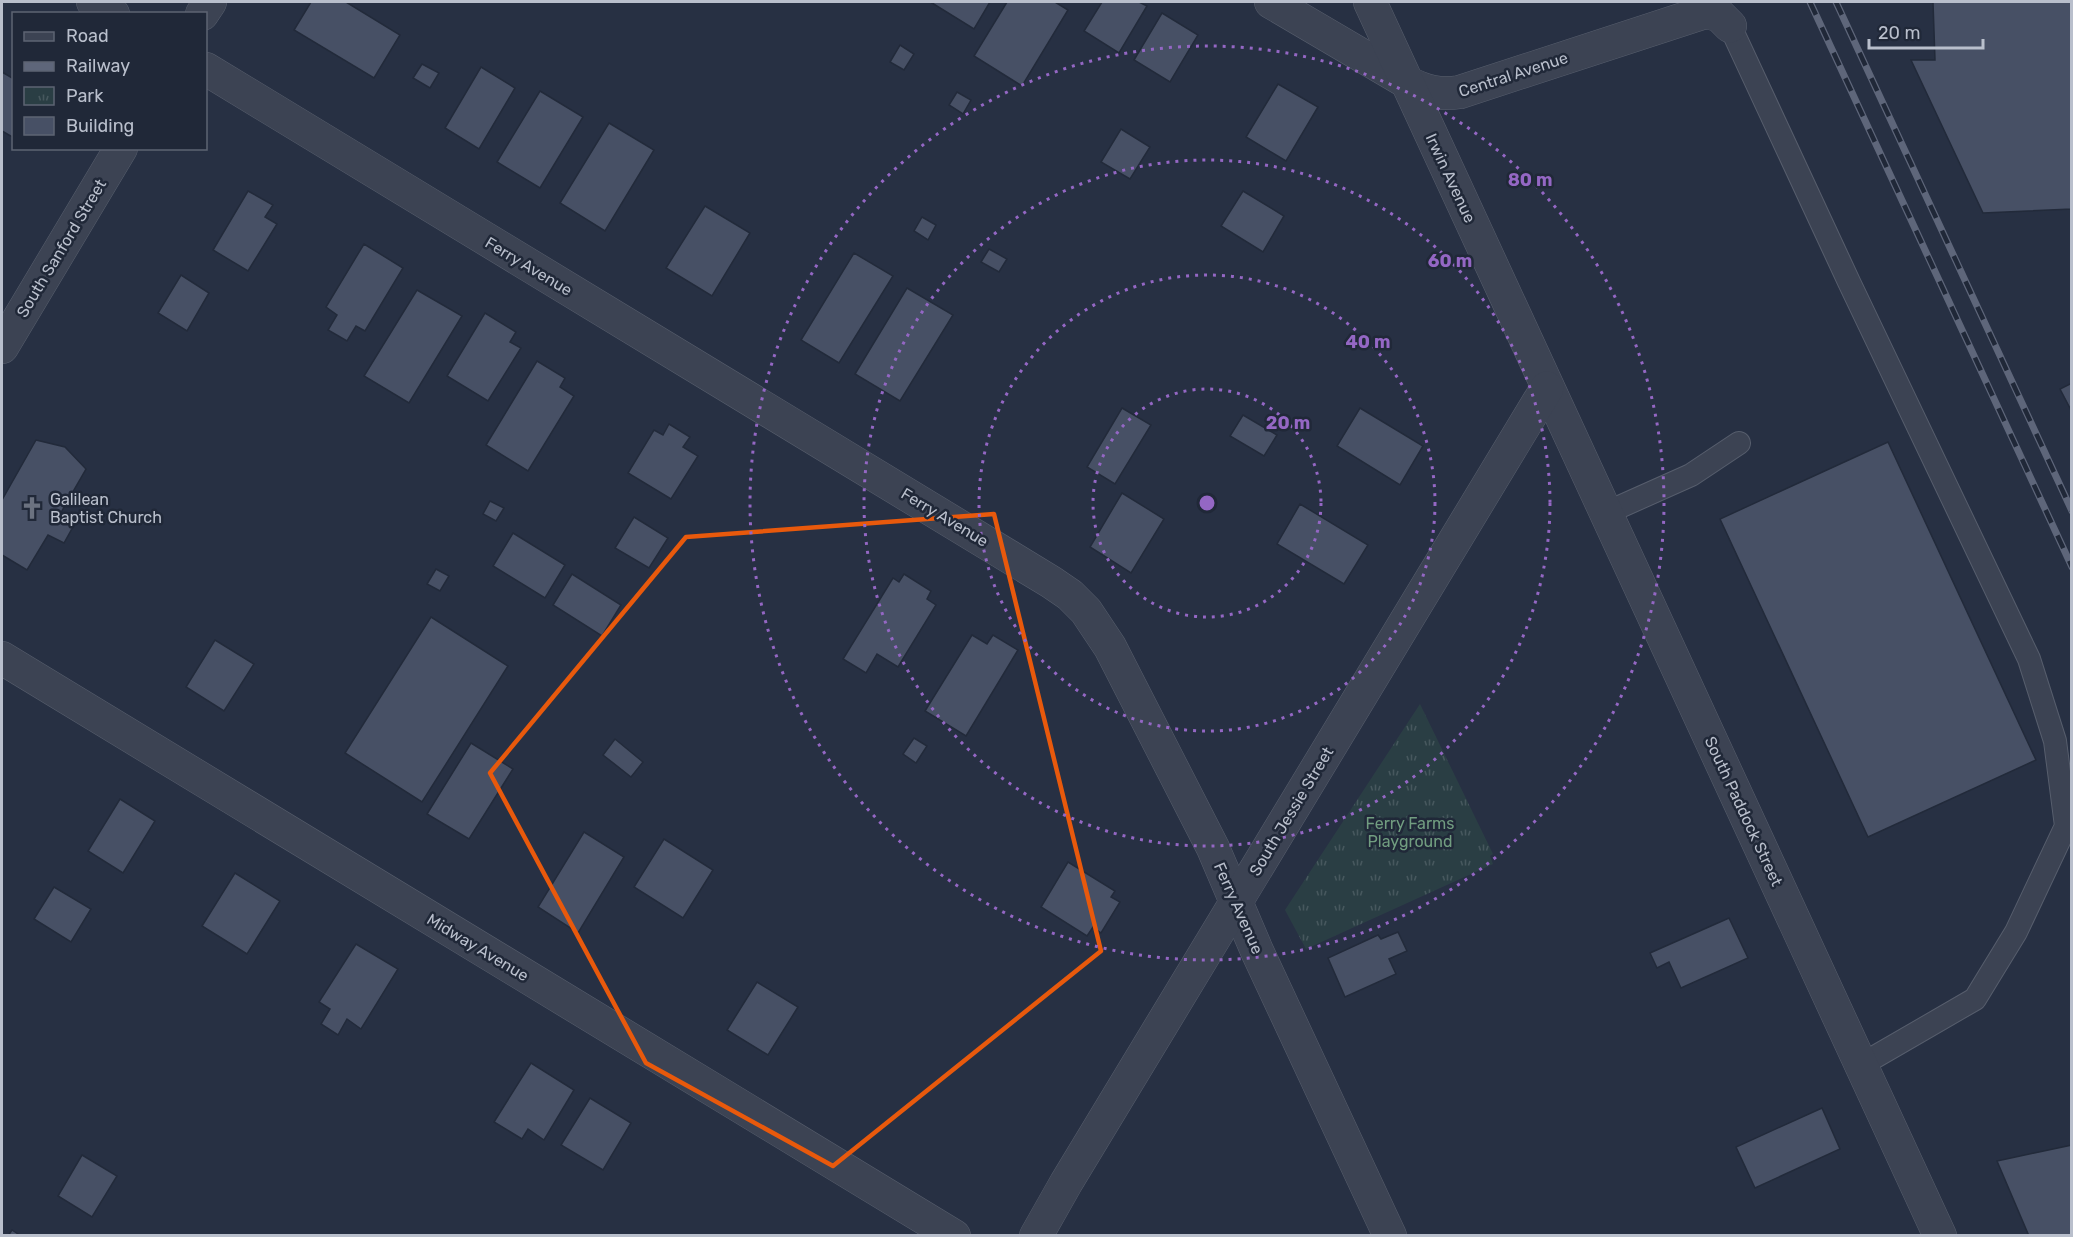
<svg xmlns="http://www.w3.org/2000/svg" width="2073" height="1237" font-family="Rubik,sans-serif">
  <defs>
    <pattern id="park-tufts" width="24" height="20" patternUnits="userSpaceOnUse" patternTransform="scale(1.5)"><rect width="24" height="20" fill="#2a3e44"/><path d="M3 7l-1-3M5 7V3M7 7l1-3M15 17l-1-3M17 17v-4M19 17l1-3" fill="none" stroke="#47585e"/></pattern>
  </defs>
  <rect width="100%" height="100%" fill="#273043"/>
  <!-- park -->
  <path fill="url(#park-tufts)" d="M1420,704L1493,854L1490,856L1493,864L1306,949L1285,910Z"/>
  <!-- building -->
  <g fill="#475065" stroke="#222a3a" stroke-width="1.5">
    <path d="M311,2H346L400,35L374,78L294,30Z"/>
    <path d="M933,2H990L974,29L932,3Z"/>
    <path d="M1007,2H1055L1068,10L1022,86L974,56Z"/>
    <path d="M1102,2H1139L1147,6L1119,53L1084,31Z"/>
    <path d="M1933,2H2072V209L1983,213L1911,60H1935Z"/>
    <path d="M1162,13L1198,35L1170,82L1134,60Z"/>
    <path d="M900,45L914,54L904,70L890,62Z"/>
    <path d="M422,64L439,73L430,88L413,78Z"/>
    <path d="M481,67L515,88L479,149L445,128Z"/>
    <path d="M2,72L14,79V138L2,131Z"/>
    <path d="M1278,84L1318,107L1286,161L1246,137Z"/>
    <path d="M540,91L583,117L540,188L497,162Z"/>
    <path d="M957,92L971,100L963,114L949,105Z"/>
    <path d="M609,123L654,150L605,231L560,203Z"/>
    <path d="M1121,129L1150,147L1130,179L1101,162Z"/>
    <path d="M248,191L273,205L265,217L277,224L248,271L213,250Z"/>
    <path d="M1243,191L1284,216L1263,252L1221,226Z"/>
    <path d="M705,206L750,233L712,296L666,268Z"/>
    <path d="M922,217L936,225L928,240L914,231Z"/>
    <path d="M364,244L403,268L365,331L356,326L347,341L328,330L337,315L326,307Z"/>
    <path d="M989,249L1007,259L999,272L981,262Z"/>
    <path d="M854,253L893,276L839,363L801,340Z"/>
    <path d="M181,275L209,293L187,331L158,313Z"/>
    <path d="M907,288L953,315L900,401L855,374Z"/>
    <path d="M417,290L462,316L409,403L364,376Z"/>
    <path d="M485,313L516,332L510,342L521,348L488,401L447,376Z"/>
    <path d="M537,361L565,378L560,387L574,396L528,471L486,445Z"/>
    <path d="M2072,383V412L2060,389Z"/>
    <path d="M1122,408L1151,425L1115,484L1087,467Z"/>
    <path d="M1360,408L1423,446L1400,485L1337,446Z"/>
    <path d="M1243,415L1277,435L1264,456L1230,436Z"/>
    <path d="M669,424L690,437L683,447L698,456L671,499L628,473L654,430L663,435Z"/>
    <path d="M36,440L65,447L86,469L59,516L74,525L64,543L48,535L27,570L2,555V500Z"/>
    <path d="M1888,442L2036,760L1868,837L1720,519Z"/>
    <path d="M1122,493L1164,519L1131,573L1090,547Z"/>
    <path d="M490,501L504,508L496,521L483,514Z"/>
    <path d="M1300,504L1368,545L1344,584L1277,544Z"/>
    <path d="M634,517L668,538L649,568L615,548Z"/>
    <path d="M513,533L565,565L545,598L493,566Z"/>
    <path d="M436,569L449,576L440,591L427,584Z"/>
    <path d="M572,574L621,605L602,636L553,605Z"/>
    <path d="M904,574L931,591L927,599L936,605L898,667L877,654L866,673L843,659L893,578L899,582Z"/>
    <path d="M431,617L508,666L422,802L345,753Z"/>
    <path d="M972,635L987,644L993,635L1018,650L966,736L925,711Z"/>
    <path d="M215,640L254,664L224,711L186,687Z"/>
    <path d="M914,738L927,746L916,763L903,754Z"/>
    <path d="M615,739L643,762L631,777L603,755Z"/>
    <path d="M471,743L513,769L469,839L427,814Z"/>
    <path d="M120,799L155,821L123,873L88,851Z"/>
    <path d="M584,832L624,857L578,933L538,907Z"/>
    <path d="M664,839L713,870L683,918L634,887Z"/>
    <path d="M1068,862L1115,891L1111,897L1120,902L1101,933L1093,927L1087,936L1041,907Z"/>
    <path d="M235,873L280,901L247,954L202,926Z"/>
    <path d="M54,887L91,909L71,942L34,919Z"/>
    <path d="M1729,918L1748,958L1681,988L1669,962L1657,968L1650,953Z"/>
    <path d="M1398,932L1407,951L1389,959L1396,974L1345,997L1328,958L1378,935L1381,939Z"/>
    <path d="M356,944L398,969L361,1029L347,1019L338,1035L321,1024L330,1009L319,1002Z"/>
    <path d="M757,982L798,1007L768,1055L727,1030Z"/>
    <path d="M531,1063L574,1090L544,1140L528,1129L522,1139L494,1122Z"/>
    <path d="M590,1098L631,1123L603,1170L561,1145Z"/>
    <path d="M1822,1108L1840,1149L1755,1188L1736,1147Z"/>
    <path d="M2072,1145V1236H2029L1997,1161Z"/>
    <path d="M82,1155L117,1176L92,1217L58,1196Z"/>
    <path d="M12,1230L21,1236H8Z"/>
  </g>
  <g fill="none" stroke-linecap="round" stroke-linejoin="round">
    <!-- service casing -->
    <g stroke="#575e6d" stroke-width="24">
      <g id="service">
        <path d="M1730,26L1849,282L2029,659L2055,741L2066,826L2016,932L1975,999L1861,1065"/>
        <path d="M1606,513L1691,475L1739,443"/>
      </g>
    </g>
    <!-- minor casing -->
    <g stroke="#575e6d" stroke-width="34">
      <g id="minor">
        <path d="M93,2L113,14"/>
        <path d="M1271,2L1407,82C1425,92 1440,95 1460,92L1705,12L1719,15L1730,26"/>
        <path d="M1370,2L1940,1236"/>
        <path d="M202,14L210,2"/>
        <path d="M206,69L1051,582L1070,595L1086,611L1110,647L1213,848L1257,951L1390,1236"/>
        <path d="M2,347L121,148"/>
        <path d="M2,658L954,1236"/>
        <path d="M1036,1236L1066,1183L1547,388"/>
      </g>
    </g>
    <!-- service -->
    <use href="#service" stroke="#3c4353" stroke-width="22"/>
    <!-- minor -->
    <use href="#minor" stroke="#3c4353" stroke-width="33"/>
    <!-- rail casing -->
    <g stroke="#5e667a" stroke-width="7">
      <g id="rail">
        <path d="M1810,2L2072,567"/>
        <path d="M1836,2L2072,511"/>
      </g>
    </g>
    <!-- rail -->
    <use href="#rail" stroke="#202838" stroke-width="4.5" stroke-dasharray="14" stroke-linecap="butt"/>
  </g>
  <!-- marked area -->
  <path fill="none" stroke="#e8590c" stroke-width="4.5" stroke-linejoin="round" d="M994,514L1101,951L833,1166L646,1063L490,773L686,537Z"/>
  <!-- distance rings -->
  <g fill="none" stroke="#9467c4" stroke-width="3" stroke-dasharray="3 6">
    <circle cx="1207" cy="503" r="114"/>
    <circle cx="1207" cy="503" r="228"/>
    <circle cx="1207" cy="503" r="343"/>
    <circle cx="1207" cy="503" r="457"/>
  </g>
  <!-- icons -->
  <defs>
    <g id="church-bare" transform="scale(1.8)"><path d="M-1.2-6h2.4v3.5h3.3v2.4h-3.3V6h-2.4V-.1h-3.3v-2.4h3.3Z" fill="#6b7280" stroke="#202838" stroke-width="2.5" paint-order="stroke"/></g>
  </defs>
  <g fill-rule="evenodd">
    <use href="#church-bare" x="32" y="508"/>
  </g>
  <g text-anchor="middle" stroke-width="5" stroke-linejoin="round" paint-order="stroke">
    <!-- street labels -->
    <g font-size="16" fill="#b9bfcc" stroke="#202838">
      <text transform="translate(1513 74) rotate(-18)" y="6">Central Avenue</text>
      <text transform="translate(1451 178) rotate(65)" y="6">Irwin Avenue</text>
      <text transform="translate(61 248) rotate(-59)" y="6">South Sanford Street</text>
      <text transform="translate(529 266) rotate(31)" y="6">Ferry Avenue</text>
      <text transform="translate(945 517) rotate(31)" y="6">Ferry Avenue</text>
      <text transform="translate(1291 811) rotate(-59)" y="6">South Jessie Street</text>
      <text transform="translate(1744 811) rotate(65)" y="6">South Paddock Street</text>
      <text transform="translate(1239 908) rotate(66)" y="6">Ferry Avenue</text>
      <text transform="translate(478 947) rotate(31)" y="6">Midway Avenue</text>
    </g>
    <!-- poi labels -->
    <g font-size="16" fill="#b9bfcc" stroke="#202838" text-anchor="start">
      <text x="50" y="505">Galilean<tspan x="50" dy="18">Baptist Church</tspan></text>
    </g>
    <!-- park labels -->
    <g font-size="16" fill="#719d80" stroke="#202838">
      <text x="1410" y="829">Ferry Farms<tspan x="1410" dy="18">Playground</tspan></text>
    </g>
  </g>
  <circle cx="1207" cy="503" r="9" fill="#9467c4" stroke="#202838" stroke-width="3"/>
  <g font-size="18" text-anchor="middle" font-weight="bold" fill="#9467c4" stroke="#202838" stroke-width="5" stroke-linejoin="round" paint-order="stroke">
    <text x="1530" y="186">80 m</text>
    <text x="1450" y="267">60 m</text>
    <text x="1368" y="348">40 m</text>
    <text x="1288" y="429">20 m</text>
  </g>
  <!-- border -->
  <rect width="2073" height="1237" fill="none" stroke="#b9bfcc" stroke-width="6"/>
  <!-- legend -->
  <rect x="12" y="12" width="195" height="138" fill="#202838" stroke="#5d6473" stroke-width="1.5"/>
  <rect x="24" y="32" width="30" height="9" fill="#3c4353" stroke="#5d6473" stroke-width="1.5"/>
  <text x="66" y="42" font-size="18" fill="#b9bfcc">Road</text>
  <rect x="24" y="62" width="30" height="9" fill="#5e667a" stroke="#5d6473" stroke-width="1.5"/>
  <text x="66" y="72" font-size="18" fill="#b9bfcc">Railway</text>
  <rect x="24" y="87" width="30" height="18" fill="url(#park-tufts)" stroke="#5d6473" stroke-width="1.5"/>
  <text x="66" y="102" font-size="18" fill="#b9bfcc">Park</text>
  <rect x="24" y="117" width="30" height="18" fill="#475065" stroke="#5d6473" stroke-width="1.5"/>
  <text x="66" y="132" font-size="18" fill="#b9bfcc">Building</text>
  <!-- scale -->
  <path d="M1869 39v9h114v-9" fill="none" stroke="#b9bfcc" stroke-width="3"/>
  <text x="1878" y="39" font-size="18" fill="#b9bfcc" stroke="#202838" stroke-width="4.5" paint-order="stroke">20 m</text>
</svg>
